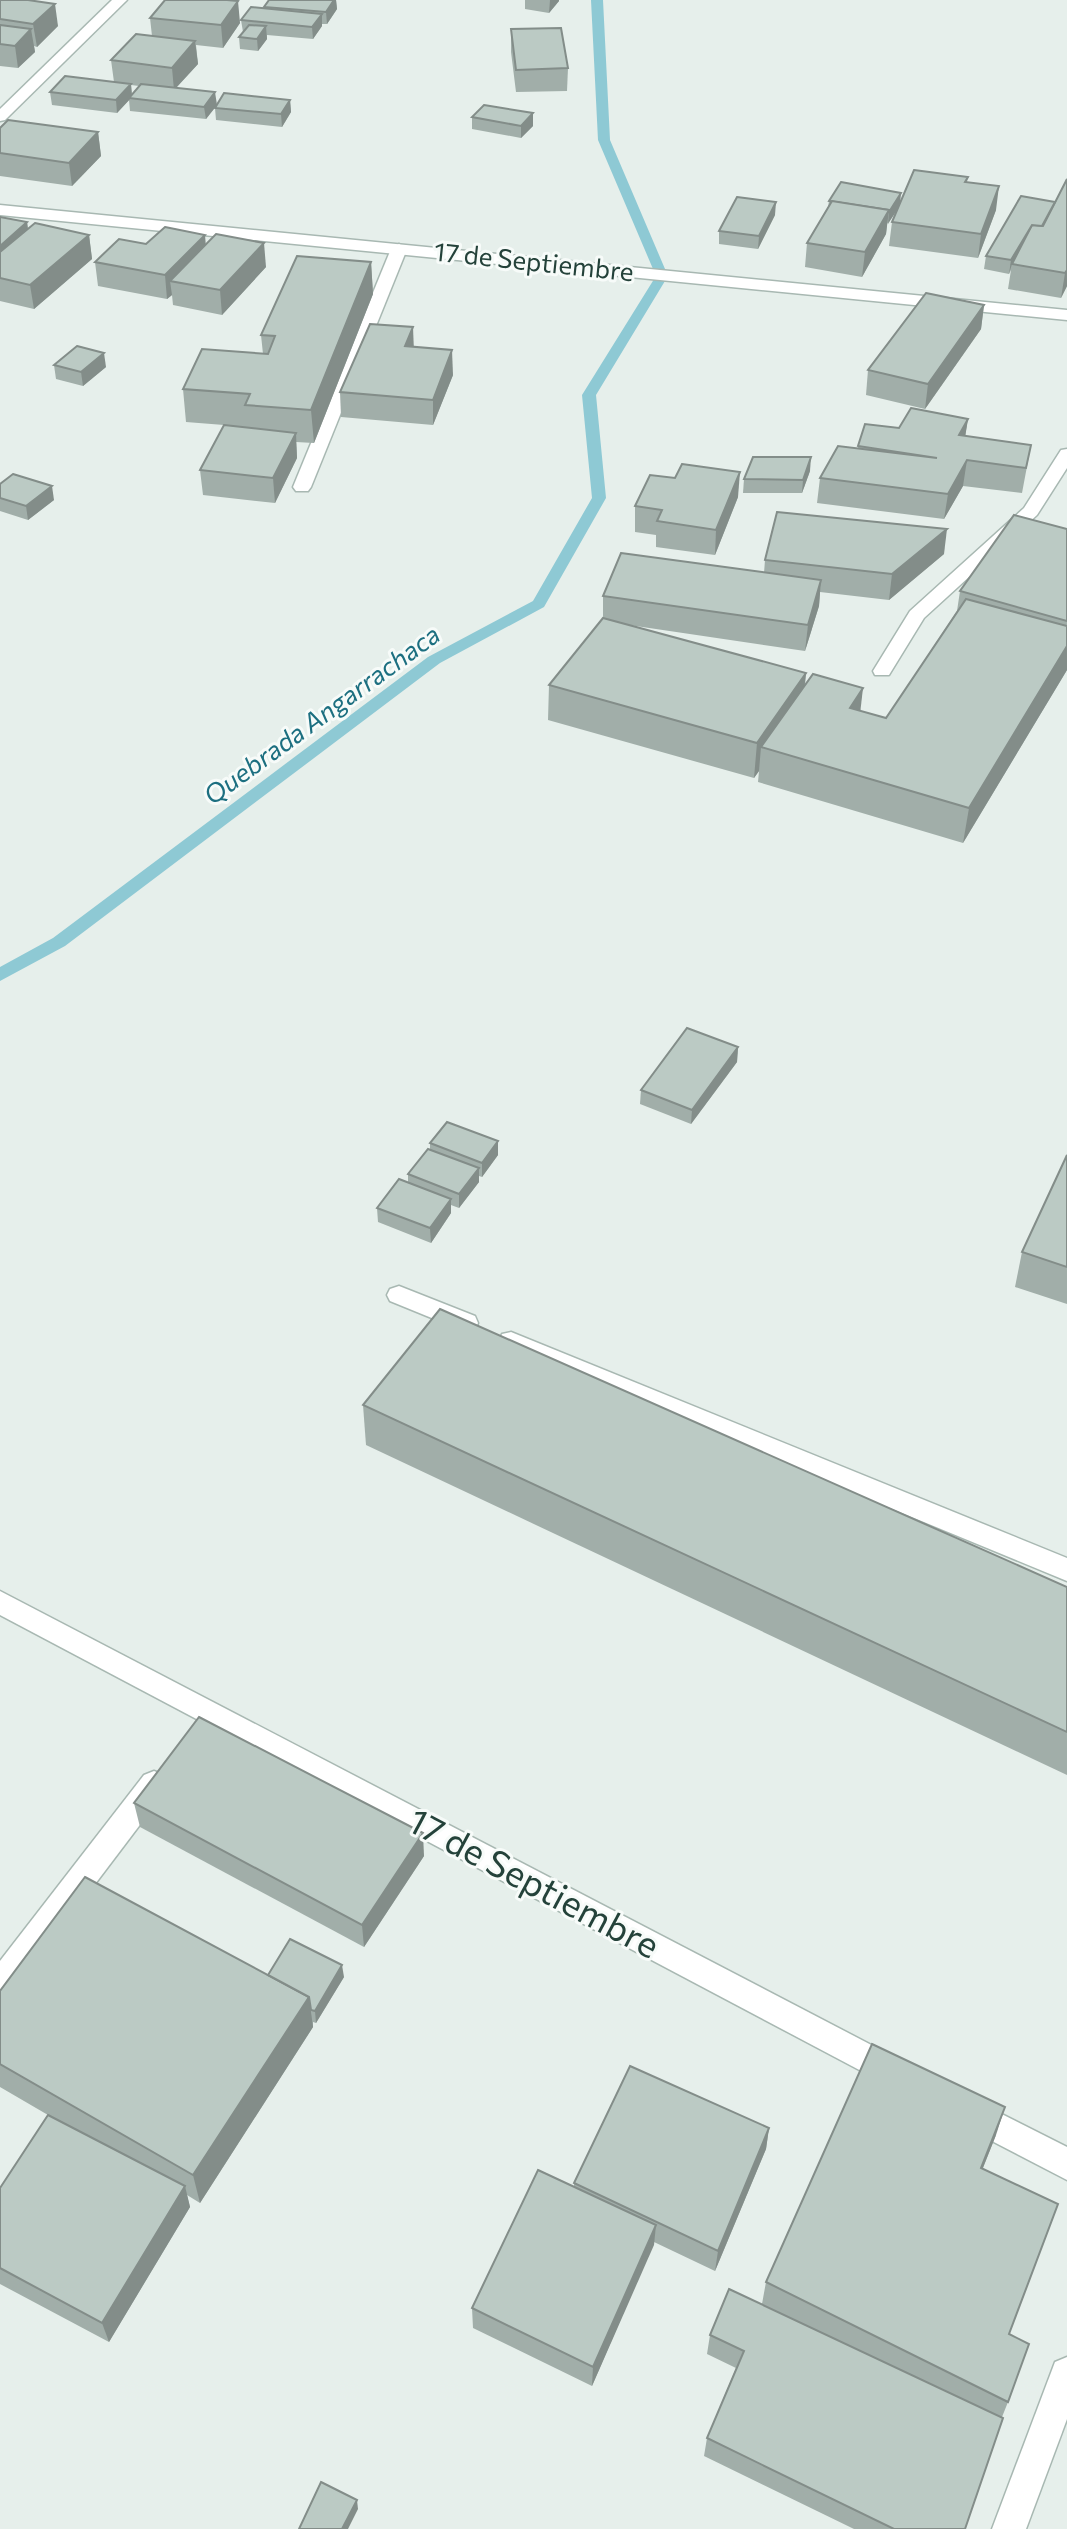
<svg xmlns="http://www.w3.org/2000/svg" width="1067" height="2529" font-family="Commissioner,sans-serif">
  <rect width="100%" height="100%" fill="#e6efeb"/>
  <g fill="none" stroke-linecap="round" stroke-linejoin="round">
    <!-- stream -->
    <path fill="#8ec9d4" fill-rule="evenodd" d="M591,0H603L610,140L668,276L596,395L606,498L544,607L440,663L65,946L0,981V967L53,938L428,657L533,601L592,498L582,395L656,276L598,140Z"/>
    <!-- service casing -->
    <g stroke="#a8b8b2" stroke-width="3">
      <g id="service">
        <path d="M1067,449V468L1037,515L924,618L889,675H875L873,671L910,611L1024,508L1061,450Z"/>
        <path d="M399,1286L475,1316L478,1323L475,1330L466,1332L390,1301L387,1295L390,1289Z"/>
        <path d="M511,1332L1067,1558V1581L502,1348L499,1341L502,1334Z"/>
        <path d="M154,1771L164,1775L168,1784L164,1793L11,1995L0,1999V1961L144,1775Z"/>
      </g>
    </g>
    <!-- minor casing -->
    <g stroke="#a8b8b2" stroke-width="3">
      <g id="minor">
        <path d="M112,0H127L5,120L0,121V109Z"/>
        <path d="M399,244L407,249L311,487L308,491H296L293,487L391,249Z"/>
        <path d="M0,1591L904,2062L908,2072L904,2082L893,2087L882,2082L0,1615Z"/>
        <path d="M972,2099L1067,2147V2180L961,2125L956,2114L961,2103Z"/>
        <path d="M1067,2357V2419L1026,2529H992L1055,2362Z"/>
      </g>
    </g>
    <!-- tertiary casing -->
    <g stroke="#a8b8b2" stroke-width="3">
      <path id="tertiary" d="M0,205L1067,310V320L0,215Z"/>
    </g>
    <!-- service -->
    <use href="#service" fill="#fff" fill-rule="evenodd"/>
    <!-- minor -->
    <use href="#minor" fill="#fff" fill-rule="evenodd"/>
    <!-- tertiary -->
    <use href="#tertiary" fill="#fff" fill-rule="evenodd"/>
  </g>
  <!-- wall -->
  <g fill="#a1aea9" fill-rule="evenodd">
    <path d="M0,0L58,26L37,47L34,46L35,52L18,68L0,66Z"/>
    <path d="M269,0H336L337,9L327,24H322V26L313,39L267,35V39L258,51L240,49L239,37L243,32L241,20L264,8Z"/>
    <path d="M525,0H559V1L549,13L525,9Z"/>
    <path d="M150,18L240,23L223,48L196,45L198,64L176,88L217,105L290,100L291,112L282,127L216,120L215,108L217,105L206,119L130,111L129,100L117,113L52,105L50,92L114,82L111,60L152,36ZM131,85L139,86L132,95Z"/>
    <path d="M511,29L568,68L567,91L516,92L511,52Z"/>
    <path d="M472,117L533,126L521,138L472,129Z"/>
    <path d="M0,128L98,132L101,156L72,186L0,176Z"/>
    <path d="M968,177L967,182L996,210L978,258L889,246L892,222L896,212L887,224L886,234L862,277L805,267L807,243L828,207L829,201H900Z"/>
    <path d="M1067,179V286L1061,298L1008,289L1011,270L1009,274L984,269L986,256L1055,202Z"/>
    <path d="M775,215L758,249L719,244V231Z"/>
    <path d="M0,217L27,222L28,229L89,235L92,259L34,309L0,301Z"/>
    <path d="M146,244H206L266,267L222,315L173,305L172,295L167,299L98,286L95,262Z"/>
    <path d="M371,262L373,294L314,443L296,442L297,458L275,503L203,495L200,470L224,425L186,422L183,389L263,354L261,335Z"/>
    <path d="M984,305L981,329L925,409L866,395L868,370Z"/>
    <path d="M54,365L106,367L83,386L56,379Z"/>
    <path d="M453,375L433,425L341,417L340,392Z"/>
    <path d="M968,419L965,436L1031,445L1022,493L963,486L944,519L817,503L820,478L858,449V446L899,428Z"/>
    <path d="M810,471L802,493H743L744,479Z"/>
    <path d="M0,484L54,500L28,520L0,511Z"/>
    <path d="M738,497L715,555L656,547V535L635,532V506Z"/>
    <path d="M1067,529V670L963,843L758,782L759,771L754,778L548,720L549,685L603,618V596L764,573L765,560L944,554L889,600L820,592L819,606L805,651L629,625L806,673L805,686L861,711L886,718L957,611L960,591Z"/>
    <path d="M738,1047L737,1062L691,1124L640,1104L641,1090Z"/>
    <path d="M498,1141V1155L482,1177L479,1176V1182L459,1208L451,1205V1213L431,1243L378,1222L377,1208L408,1183V1174L430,1150V1143Z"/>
    <path d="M1067,1155V1304L1015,1287L1022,1252Z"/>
    <path d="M363,1405L1067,1587V1775L366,1445Z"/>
    <path d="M134,1803L424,1856L364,1947L140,1827Z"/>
    <path d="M268,1975L344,1977L316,2023L313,2022V2027L200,2203L187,2195L190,2207L109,2342L0,2284V2188L48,2115L0,2087V1991Z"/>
    <path d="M769,2128L766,2149L715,2271L654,2242L592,2386L473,2328L472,2308L574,2187V2183Z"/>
    <path d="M996,2135L983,2168L1009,2334L1008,2402L1002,2417L965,2529H854L704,2456L707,2438L736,2368L707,2354L710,2335L762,2304L766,2282Z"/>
  </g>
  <!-- shaded-wall -->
  <g fill="#838d89">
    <path d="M334,0H336L337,9L327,24L326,12Z"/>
    <path d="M550,0H559V1L549,13Z"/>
    <path d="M238,1L240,23L223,48L221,25Z"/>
    <path d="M55,4L58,26L37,47L33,24Z"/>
    <path d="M322,14V26L313,39L312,27Z"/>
    <path d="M266,26L267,39L258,51L257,39Z"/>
    <path d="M31,29L35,52L18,68L15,46Z"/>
    <path d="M195,41L198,64L174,90L172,68Z"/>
    <path d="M131,84L132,97L117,113L116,100Z"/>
    <path d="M215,92L217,105L206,119L204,107Z"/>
    <path d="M290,100L291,112L282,127L281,114Z"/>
    <path d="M533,113V126L521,138V126Z"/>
    <path d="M98,132L101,156L72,186L69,163Z"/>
    <path d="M999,186L996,210L978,258L981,234Z"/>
    <path d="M901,193L900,205L888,224L889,212Z"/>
    <path d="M776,202L775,215L758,249L759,236Z"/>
    <path d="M889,210L886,234L862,277L865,252Z"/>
    <path d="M27,222L30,246L0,273V246Z"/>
    <path d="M1027,233L1012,264L1009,274L1011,260Z"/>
    <path d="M89,235L92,259L34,309L30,285Z"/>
    <path d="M205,235L207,259L170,281L172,295L167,299L165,275Z"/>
    <path d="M264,243L266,267L222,315L220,290Z"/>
    <path d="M371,262L373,294L314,443L311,410Z"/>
    <path d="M1067,270V286L1061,298L1065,273Z"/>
    <path d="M984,305L981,329L925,409L928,384Z"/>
    <path d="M413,327L414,352L405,346Z"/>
    <path d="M452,350L453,375L433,425V400Z"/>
    <path d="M104,353L106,367L83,386L81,372Z"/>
    <path d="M968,419L964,444L959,435Z"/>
    <path d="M296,433L297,458L275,503L273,478Z"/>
    <path d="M811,457L810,471L802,493L803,480Z"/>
    <path d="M967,460L963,486L944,519L948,494Z"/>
    <path d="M740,472L738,497L715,555L716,530Z"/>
    <path d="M52,486L54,500L28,520L26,506Z"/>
    <path d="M947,529L944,554L889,600L892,574Z"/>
    <path d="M821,580L819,606L805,651L808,625Z"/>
    <path d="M1067,646V670L963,843L969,808Z"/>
    <path d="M806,673L802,708L761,747L759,771L754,778L757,743Z"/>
    <path d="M863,688L859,723L850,708Z"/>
    <path d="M738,1047L737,1062L691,1124L692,1110Z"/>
    <path d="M498,1141V1155L482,1177V1163Z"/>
    <path d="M479,1168V1182L459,1208V1194Z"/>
    <path d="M451,1199V1213L431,1243L430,1228Z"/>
    <path d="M423,1833L424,1856L364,1947L362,1925Z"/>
    <path d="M342,1965L344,1977L316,2023L315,2011Z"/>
    <path d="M309,1997L313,2027L200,2203L193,2175Z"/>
    <path d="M1005,2107L996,2135L972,2195L981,2168Z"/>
    <path d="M769,2128L766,2149L715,2271L718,2251Z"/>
    <path d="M185,2186L190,2207L109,2342L102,2323Z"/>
    <path d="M656,2225L654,2245L592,2386L593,2367Z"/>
    <path d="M357,2500L358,2509L348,2529H342Z"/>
  </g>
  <!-- building -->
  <g fill="#bbcac4" stroke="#838d89" stroke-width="2">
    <path d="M0,0H28L55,4L33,24L0,19Z"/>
    <path d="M165,0H227L238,1L221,25L150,18Z"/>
    <path d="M269,0H334L326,12L264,7Z"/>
    <path d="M251,7L322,14L312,27L241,20Z"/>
    <path d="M0,25L31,29L15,46L0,44Z"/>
    <path d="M249,25L266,26L257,39L239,37Z"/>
    <path d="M561,28L568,68L516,70L511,29Z"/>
    <path d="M136,34L195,41L172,68L111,60Z"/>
    <path d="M65,76L131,84L116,100L50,92Z"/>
    <path d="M141,84L215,92L204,107L129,98Z"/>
    <path d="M224,93L290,100L281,114L215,108Z"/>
    <path d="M484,105L533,113L521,126L472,117Z"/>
    <path d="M8,120L98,132L69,163L0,153V128Z"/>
    <path d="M914,170L968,177L965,182L999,186L981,234L892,222Z"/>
    <path d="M1067,179V270L1065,273L1012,264L1032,225L1043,226Z"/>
    <path d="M841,182L901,193L889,212L888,211L889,210L829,201Z"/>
    <path d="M1021,196L1055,202L1042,226L1032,225L1011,260L986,256Z"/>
    <path d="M737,197L776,202L759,236L719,231Z"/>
    <path d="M832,201L889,210L865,252L807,243Z"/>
    <path d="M0,217L27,222L0,246Z"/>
    <path d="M35,223L89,235L30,285L0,278V252Z"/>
    <path d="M165,227L205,235L165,275L95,262L119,239L146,244Z"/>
    <path d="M216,234L264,243L220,290L170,281Z"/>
    <path d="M297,256L371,262L311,410L245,405L250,394L183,389L202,349L268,354L275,336L261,335Z"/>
    <path d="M926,293L984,305L928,384L868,370Z"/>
    <path d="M370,324L413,327L405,346L452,350L433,400L340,392Z"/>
    <path d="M77,346L104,353L81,372L54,365Z"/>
    <path d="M911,408L968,419L959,435L1031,445L1026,468L967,460L948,494L820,478L838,446L937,458L858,446L865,424L899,428Z"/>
    <path d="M224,425L296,433L273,478L200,470Z"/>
    <path d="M753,457H811L803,480L744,479Z"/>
    <path d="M682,464L740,472L716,530L657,521L662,510L635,506L650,475L675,478Z"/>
    <path d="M13,474L52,486L26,506L0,498V484Z"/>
    <path d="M777,512L947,529L892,574L765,560Z"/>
    <path d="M1014,515L1067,529V621L960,591Z"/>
    <path d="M621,553L821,580L808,625L603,596Z"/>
    <path d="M966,599L1067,626V646L969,808L761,747L813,674L863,688L850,708L886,718Z"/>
    <path d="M603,618L806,673L757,743L549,685Z"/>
    <path d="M687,1028L738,1047L692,1110L641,1090Z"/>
    <path d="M447,1122L498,1141L482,1163L430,1143Z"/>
    <path d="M428,1149L479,1168L459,1194L408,1174Z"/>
    <path d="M1067,1155V1267L1022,1252Z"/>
    <path d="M399,1179L451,1199L430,1228L377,1208Z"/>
    <path d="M440,1309L1067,1587V1732L363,1405Z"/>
    <path d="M199,1717L423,1833L362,1925L134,1803Z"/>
    <path d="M85,1877L309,1997L193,2175L0,2064V1991Z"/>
    <path d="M290,1939L342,1965L315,2011L311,2010L309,1997L268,1975Z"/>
    <path d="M872,2044L1005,2107L981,2168L1058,2204L1009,2334L1029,2344L1008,2402L766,2282Z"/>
    <path d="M630,2066L769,2128L718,2251L574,2183Z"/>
    <path d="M48,2115L185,2186L102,2323L0,2268V2188Z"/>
    <path d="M538,2170L656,2225L593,2367L472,2308Z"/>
    <path d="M729,2289L1003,2418L965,2529H894L707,2438L744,2351L710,2335Z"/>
    <path d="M321,2482L357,2500L342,2529H299Z"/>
  </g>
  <g text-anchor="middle" stroke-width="6" stroke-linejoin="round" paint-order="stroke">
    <!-- far-street labels -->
    <g font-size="26" fill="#24423a" stroke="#f7fbf9">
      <text transform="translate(534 262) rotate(6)" y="9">17 de Septiembre</text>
    </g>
    <!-- far-water labels -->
    <g font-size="26" font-style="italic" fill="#1c6f80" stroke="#f7fbf9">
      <text transform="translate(322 715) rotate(-36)" y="9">Quebrada Angarrachaca</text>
    </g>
    <!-- near-street labels -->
    <g font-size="36" fill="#24423a" stroke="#f7fbf9">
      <text transform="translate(534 1883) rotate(28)" y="13">17 de Septiembre</text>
    </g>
  </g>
</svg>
